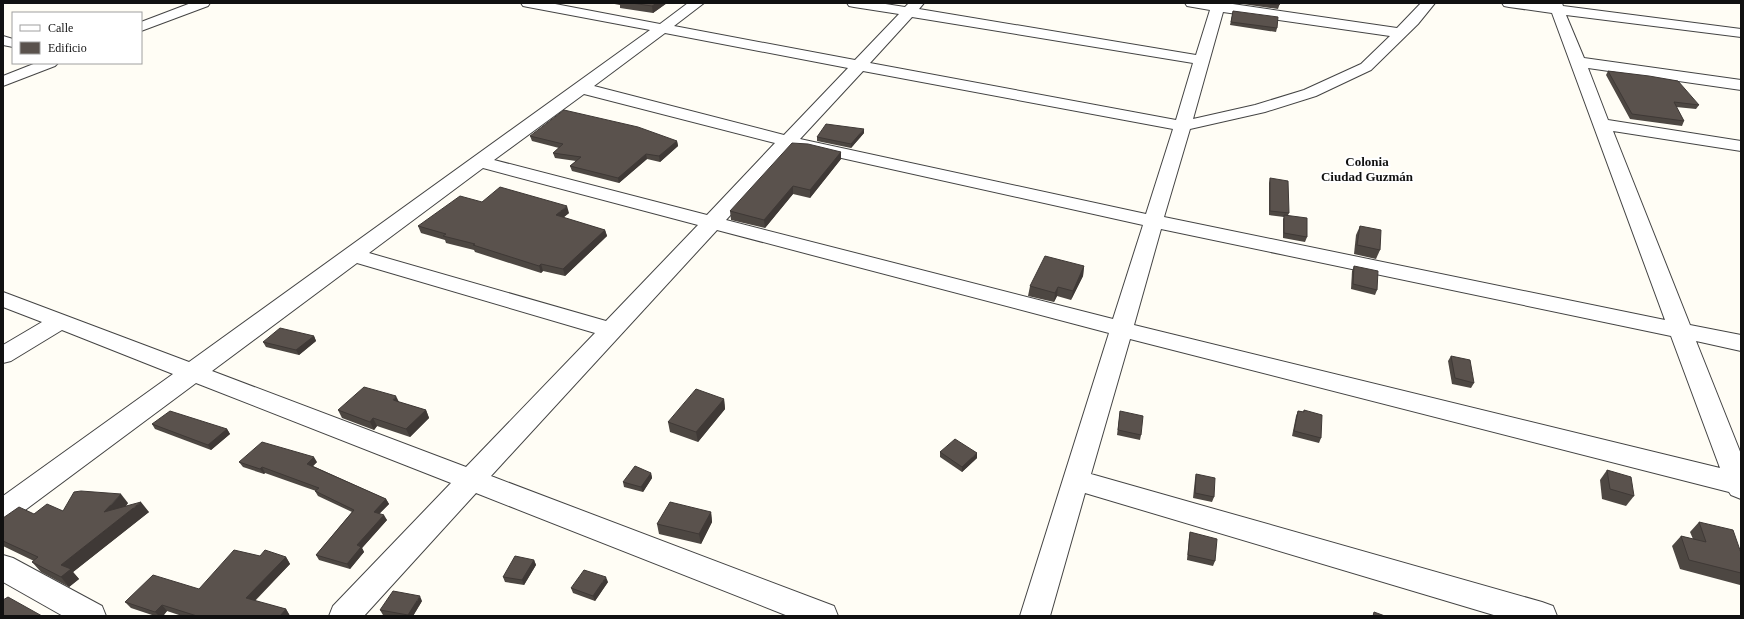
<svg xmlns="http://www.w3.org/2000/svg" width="1744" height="619" font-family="Georgia,serif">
  <rect width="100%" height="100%" fill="#fffdf5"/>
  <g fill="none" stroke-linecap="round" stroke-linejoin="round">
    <!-- minor casing -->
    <g stroke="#444" stroke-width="2">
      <g id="minor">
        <path d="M191,3H210L208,6L141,31V22Z"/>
        <path d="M521,3H550L660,24L688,3H704L674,26L855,60L899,14L854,7L849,6L847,3H879L905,7L909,3H924L919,9L1196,55L1210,10L1187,6L1185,3H1226L1397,28L1421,3H1435L1418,24L1371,70L1316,96L1265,112L1190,129L1164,217L1665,320L1552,13L1509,7L1504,6L1502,3H1562L1563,6L1741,29V37L1566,15L1584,58L1741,80V90L1588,68L1608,120L1741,141V151L1613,131L1690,325L1741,335V351L1696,341L1741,454V499L1731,495L1729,492L1130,339L1091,474L1542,602L1553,606L1557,616H1497L1085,493L1050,616H1020L1109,333L717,230L491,476L834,606L838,616H788L476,493L364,616H329L333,606L451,483L196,383L13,519L3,522V496L173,374L62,330L11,361L3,363V345L42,322L3,307V292L189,362L650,30L528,7L523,6ZM1223,12L1390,36L1361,64L1304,90L1255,105L1193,119ZM912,17L1193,63L1176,120L870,63ZM665,33L848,68L784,135L594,86ZM863,71L1173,129L1146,214L800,139ZM584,94L775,143L707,215L494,160ZM792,147L1143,225L1113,319L726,220ZM483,168L698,225L606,321L369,253ZM1161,229L1671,336L1720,468L1134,325ZM357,263L595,333L466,467L212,371Z"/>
        <path d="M3,36L13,39V47L3,45Z"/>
        <path d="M36,63H58L55,66L3,86V76Z"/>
        <path d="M3,555L13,558L102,606L106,616H63L3,582Z"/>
      </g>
    </g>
    <!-- minor -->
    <use href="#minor" fill="#fff" fill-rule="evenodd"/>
  </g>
  <!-- wall -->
  <g fill="#4d4742">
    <path d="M609,3H667L653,13L620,8V5Z"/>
    <path d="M1236,3H1280L1278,9Z"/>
    <path d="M1233,11L1277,28L1276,32L1230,25Z"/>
    <path d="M1608,71L1699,105L1696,109L1676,107L1684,121L1682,126L1630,119L1606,75Z"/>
    <path d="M864,133L851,148L817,141V137Z"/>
    <path d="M530,136L677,141L678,146L660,162L647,159L619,183L572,171L570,166L576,161L555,158L553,153L559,148L532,141Z"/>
    <path d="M841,152V159L810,198L793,194L765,228L731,220L730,211Z"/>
    <path d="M1270,178L1289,213L1288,215L1307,237L1305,242L1283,238V219L1284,217L1269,215V183Z"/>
    <path d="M482,202L569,213L563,218L605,230L607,236L565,276L543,271L541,273L475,252L474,250L446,243L445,240L421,233L418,226Z"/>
    <path d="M1360,226L1380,250L1376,259L1354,254L1356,235Z"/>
    <path d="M1084,266L1083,276L1071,300L1057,296L1054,302L1028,296L1030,286Z"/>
    <path d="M1354,266L1377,290L1375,295L1351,289L1352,271Z"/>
    <path d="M314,336L316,341L299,355L266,347L263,342Z"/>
    <path d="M1451,356L1474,383L1471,388L1452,384L1448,361Z"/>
    <path d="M724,399L725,409L698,442L670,432L668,422Z"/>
    <path d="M399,402L426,410L429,418L410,437L377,426L374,430L342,418L338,410Z"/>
    <path d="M1304,410L1321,438L1319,443L1292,436L1296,416L1298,411L1303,412Z"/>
    <path d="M1120,411L1141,435L1140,440L1117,435Z"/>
    <path d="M152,424L227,429L230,434L211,450L155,429Z"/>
    <path d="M940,452L977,458L962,472L940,457Z"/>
    <path d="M239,462H317L313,466L386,499L389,504L379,514L387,520L362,548L364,552L350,569L319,560L316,555L352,512L318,496L315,491H316L265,473L264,474L243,467Z"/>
    <path d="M1607,470L1634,496L1626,506L1602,499L1600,480Z"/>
    <path d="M651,473L652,478L643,492L624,487L623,482Z"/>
    <path d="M1196,474L1214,497L1212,502L1193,498L1195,479Z"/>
    <path d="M128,503L126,506L149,512L73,572L79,579L69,587L41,572L32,562L34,561L3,546V518L34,514L63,511Z"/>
    <path d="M711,512L712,522L701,544L659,534L657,524Z"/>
    <path d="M1699,522L1741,553V584L1740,585L1680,569L1672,546L1681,536L1693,539L1690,532Z"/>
    <path d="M1190,532L1215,561L1213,566L1187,560L1189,537Z"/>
    <path d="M260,556L286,557L290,564L255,601L286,609L290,616H182L167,611L163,616H155L131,608L125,602L199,589Z"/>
    <path d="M534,560L536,565L524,585L505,582L503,577Z"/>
    <path d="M608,582L595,601L573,593L571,588Z"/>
    <path d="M422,601L413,616H388L383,615L380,610Z"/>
  </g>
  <!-- shaded-wall -->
  <g fill="#3f3936">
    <path d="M657,3H667L653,13L652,6Z"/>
    <path d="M864,129V133L851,148V144Z"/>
    <path d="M677,141L678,146L660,162L659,156Z"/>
    <path d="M841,152V159L810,198V190Z"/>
    <path d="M646,154L647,159L619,183L618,178Z"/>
    <path d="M793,186V194L765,228L764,220Z"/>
    <path d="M567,206L569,213L557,222L556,215Z"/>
    <path d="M605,230L607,236L565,276L563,269Z"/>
    <path d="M541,264L543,271L541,273L539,266Z"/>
    <path d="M1084,266L1083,276L1071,300L1073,291Z"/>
    <path d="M1058,287L1057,296L1054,302L1055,293Z"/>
    <path d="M314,336L316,341L299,355L296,350Z"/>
    <path d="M396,396L400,404L393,400Z"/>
    <path d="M724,399L725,409L698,442L696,432Z"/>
    <path d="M426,410L429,418L410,437L406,429Z"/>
    <path d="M373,418L377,426L374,430L370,422Z"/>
    <path d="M227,429L230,434L211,450L208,445Z"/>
    <path d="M977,453V458L962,472V467Z"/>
    <path d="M314,457L317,462L310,469L307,464Z"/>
    <path d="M262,467L265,473L264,474L260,469Z"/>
    <path d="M651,473L652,478L643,492L641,487Z"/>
    <path d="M121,494L128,503L112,522L104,512Z"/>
    <path d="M386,499L389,504L376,517L374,512Z"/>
    <path d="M141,502L149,512L73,572L79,579L69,587L61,577V565Z"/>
    <path d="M711,512L712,522L701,544L699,534Z"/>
    <path d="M384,515L387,520L362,548L364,552L350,569L347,564L357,545Z"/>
    <path d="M286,557L290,564L251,604L246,598Z"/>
    <path d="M534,560L536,565L524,585L522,580Z"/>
    <path d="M606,577L608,582L595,601L593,596Z"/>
    <path d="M420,596L422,601L413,616H408V615Z"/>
    <path d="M162,605L167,611L163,616H159L155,612Z"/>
    <path d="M286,609L290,616H280Z"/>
  </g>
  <!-- building -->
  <g fill="#5a524d" stroke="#3f3936">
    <path d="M631,3H657L652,6Z"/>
    <path d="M1264,3H1280L1279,5Z"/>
    <path d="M1233,11L1278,17L1277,28L1231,22Z"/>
    <path d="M1608,71L1649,76L1678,81L1699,105L1674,102L1684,121L1632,114Z"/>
    <path d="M564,110L638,127L677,141L659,156L646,154L618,178L570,166L581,157L553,153L563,144L530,136Z"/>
    <path d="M826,124L864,129L851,144L817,137Z"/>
    <path d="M792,143L808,144L841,152L810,190L793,186L764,220L730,211Z"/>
    <path d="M1270,178L1288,181L1289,213L1270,211Z"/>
    <path d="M500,187L567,206L556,215L605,230L563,269L541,264L539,266L473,245L475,244L443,236L446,234L418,226L460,196L482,202Z"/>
    <path d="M1284,215L1307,218V237L1284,233Z"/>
    <path d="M1360,226L1381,230L1380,250L1357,245Z"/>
    <path d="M1045,256L1084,266L1073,291L1058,287L1055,293L1030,286Z"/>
    <path d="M1354,266L1378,271L1377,290L1353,284Z"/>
    <path d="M280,328L314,336L296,350L263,342Z"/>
    <path d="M1451,356L1470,360L1474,383L1455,378Z"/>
    <path d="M364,387L396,396L393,400L426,410L406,429L373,418L370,422L338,410Z"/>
    <path d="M696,389L724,399L696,432L668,422Z"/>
    <path d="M1304,410L1322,415L1321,438L1294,431L1298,411L1304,412Z"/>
    <path d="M170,411L227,429L208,445L152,424Z"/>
    <path d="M1120,411L1143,416L1141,435L1118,430Z"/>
    <path d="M955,439L977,453L962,467L940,452Z"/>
    <path d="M262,442L314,457L307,464L386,499L374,512L384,515L357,545L361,547L347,564L316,555L354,510L315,491L319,488L262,467L260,469L239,462Z"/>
    <path d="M635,466L651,473L641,487L623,482Z"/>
    <path d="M1607,470L1631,477L1634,496L1610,489Z"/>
    <path d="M1196,474L1215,478L1214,497L1195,493Z"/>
    <path d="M81,491L121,494L104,512L141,502L61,565L71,569L61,577L32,562L38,557L3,541V518L19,507L34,514L47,504L63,511L74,492Z"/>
    <path d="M670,502L711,512L699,534L657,524Z"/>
    <path d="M1699,522L1733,530L1741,553V573L1689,560L1681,536L1706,542Z"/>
    <path d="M1190,532L1217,539L1215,561L1188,555Z"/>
    <path d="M234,550L260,556L265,550L286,557L246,598L286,609L280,616H197L162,605L155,612L125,602L153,575L199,589Z"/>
    <path d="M515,556L534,560L522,580L503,577Z"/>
    <path d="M584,570L606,577L593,596L571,588Z"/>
    <path d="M393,591L420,596L408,615L380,610Z"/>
    <path d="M8,597L42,616H3V600Z"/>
    <path d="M1374,612L1385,616H1373Z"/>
  </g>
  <g text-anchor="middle" stroke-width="4" stroke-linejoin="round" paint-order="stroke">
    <!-- neighbourhood labels -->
    <g font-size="13" font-weight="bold" fill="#111" stroke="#fff">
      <text x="1367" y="166">Colonia<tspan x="1367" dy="15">Ciudad Guzmán</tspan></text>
    </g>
  </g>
  <!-- border -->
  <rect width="1744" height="619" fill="none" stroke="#111111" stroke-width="8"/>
  <!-- legend -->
  <rect x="12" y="12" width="130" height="52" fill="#ffffff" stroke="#a0a0a0"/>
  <rect x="20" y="25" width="20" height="6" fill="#ffffff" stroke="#a0a0a0"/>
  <text x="48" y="32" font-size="12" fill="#111111">Calle</text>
  <rect x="20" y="42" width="20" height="12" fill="#5a524d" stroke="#a0a0a0"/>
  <text x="48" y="52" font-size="12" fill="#111111">Edificio</text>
</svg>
